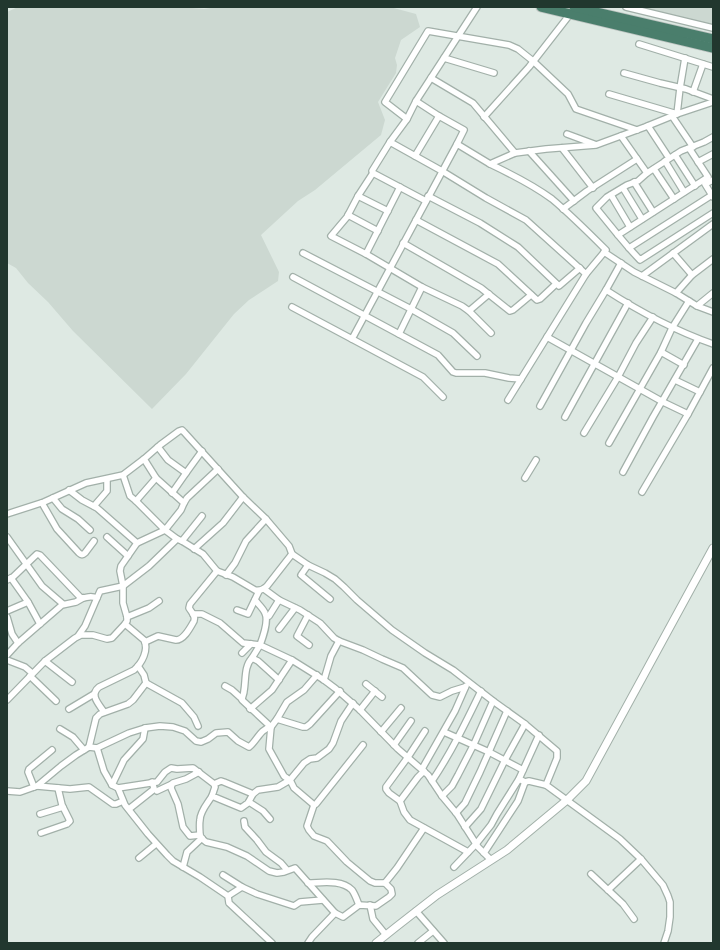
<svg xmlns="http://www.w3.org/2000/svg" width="720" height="950" font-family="'Nunito Sans',sans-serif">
  <rect width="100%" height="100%" fill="#dee9e3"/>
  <!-- built -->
  <g fill="#ccd8d1">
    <path d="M18,7H180L204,9L218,7H390L416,14L420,27L401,40L395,58L397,65L396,73L378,102L385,120L381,135L315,190L298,201L261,235L279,272L278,281L249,300L234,314L186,374L152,409L73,331L48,302L28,283L16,268L7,263V12Z"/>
    <path d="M638,7H713V27Z"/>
  </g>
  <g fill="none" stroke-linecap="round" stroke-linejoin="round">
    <!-- minor casing -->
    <g stroke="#a2b0a9" stroke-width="8">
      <g id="minor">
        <path d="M626,7L713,28"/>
        <path d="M639,44L713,67"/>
        <path d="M444,58L494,73"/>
        <path d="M624,73L660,83L686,89L713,99"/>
        <path d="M431,78L473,103L515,153"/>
        <path d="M693,92L703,64"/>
        <path d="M609,94L677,114L680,88L685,58"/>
        <path d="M416,101L407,119L385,102L428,31L509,45L518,49L533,61L568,94L576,109L637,130"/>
        <path d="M672,116L693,147"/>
        <path d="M484,117L529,67L571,13"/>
        <path d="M407,119L390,142L442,171L486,198L526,220L586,274L606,250C589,233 571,215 552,199C533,185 511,174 490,164"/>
        <path d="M648,126L669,158"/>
        <path d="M567,134L594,144"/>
        <path d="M621,136L647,173"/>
        <path d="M390,142L372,171L373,173L426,201"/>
        <path d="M457,144L464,130L439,116L416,101L477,7"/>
        <path d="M562,148L593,188"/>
        <path d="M689,148L708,177L618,235L596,208L607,197L627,185L638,181L647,173L681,151L704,142L713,137"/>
        <path d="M529,151L574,201"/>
        <path d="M675,155L695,186"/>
        <path d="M415,156L439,116"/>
        <path d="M665,161L684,192"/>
        <path d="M698,162L713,154"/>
        <path d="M654,169L674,199"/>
        <path d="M373,173L358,196L347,217L331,236L366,254L422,287L462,306L469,311L491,333"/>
        <path d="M634,182L653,212"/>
        <path d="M623,188L642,219"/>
        <path d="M611,195L630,227"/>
        <path d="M712,195L629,248L640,260L713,213"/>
        <path d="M358,196L388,211"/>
        <path d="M428,196L480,223L518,247L559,286L580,268"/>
        <path d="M713,197L705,184L713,180"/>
        <path d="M563,209L587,191L637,159"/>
        <path d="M348,215L378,231"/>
        <path d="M416,220L498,264L537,300L540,299L556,284"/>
        <path d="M618,235L629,248"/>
        <path d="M403,243L481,288L510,311L513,310L531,295"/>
        <path d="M604,252L634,272L676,293L692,275L713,259"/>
        <path d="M303,253L411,309L453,333L477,356"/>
        <path d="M673,253L692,275"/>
        <path d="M366,254L400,187"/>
        <path d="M621,263L606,290C640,312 676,331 713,344"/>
        <path d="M642,276L713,224"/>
        <path d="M293,277L438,355L453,372L456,373H485L509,378L521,379"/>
        <path d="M676,293L697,306L713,293"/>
        <path d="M697,306L713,312"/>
        <path d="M292,307L352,339"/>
        <path d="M469,311L489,294"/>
        <path d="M399,334L422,287"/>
        <path d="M547,337L663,402L688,414L642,492"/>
        <path d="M661,352L684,365"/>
        <path d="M675,380L700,392L688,414"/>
        <path d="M700,392L713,368"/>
        <path d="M443,397L423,377L352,339L457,144L490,164L515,153L546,149L596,145L645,127L677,114L713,102"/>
        <path d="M508,400L586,274"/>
        <path d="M540,406L586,323L606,290"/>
        <path d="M565,417L628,303"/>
        <path d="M584,433L618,377L636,343L653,317"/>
        <path d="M609,443L661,352L672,328L689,301"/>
        <path d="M158,447L168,460L186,473L202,451"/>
        <path d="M144,459L156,478L184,503"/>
        <path d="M623,472L653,417L698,339"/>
        <path d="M123,475L130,496L136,501L165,530L181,510L184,503L187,498L218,469"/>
        <path d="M525,478L536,460"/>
        <path d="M69,490L82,500L97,508L137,543"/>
        <path d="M172,493L186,473"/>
        <path d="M53,498L62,509L78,519L90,530"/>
        <path d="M136,501L156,478"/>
        <path d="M42,503L57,529L79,553C81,555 83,555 85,553L94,541"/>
        <path d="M94,506L107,491V479"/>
        <path d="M7,514L44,502L86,483L123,475L144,459L160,445L179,431L182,430L184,432L243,497L266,519L289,546L292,554L308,565L325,573L335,579L344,587L357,600L392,630L425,653L453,670L493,701L525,724L557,751V758L546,785L620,839L641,859L663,885L668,896L670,902V917L668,931L664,943"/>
        <path d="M7,537L42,586L63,604"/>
        <path d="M107,537L128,556"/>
        <path d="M182,541L202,516"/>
        <path d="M194,549L223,523L243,497"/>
        <path d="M308,565L301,575L330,599"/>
        <path d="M226,575L235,563L246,541L266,519"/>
        <path d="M11,578L28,602L40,624"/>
        <path d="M7,580L13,577L37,554L40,555L80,597C85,600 88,594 97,598"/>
        <path d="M264,589L279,600L300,610L320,623L334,638L339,641L363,650L382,659L403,668L432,695L440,697L452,691L465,687"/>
        <path d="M255,600C258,604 263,608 265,613C269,621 263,637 260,645L292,660L324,680L336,689L360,710L398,749L428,775L442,796L457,814L478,847L491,860"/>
        <path d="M237,610L248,614L259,591"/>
        <path d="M7,611L28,602"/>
        <path d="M193,614H202L220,623L243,643L260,645L252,658"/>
        <path d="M308,615L297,636L309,645"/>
        <path d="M269,616L279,600"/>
        <path d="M7,617L12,634L18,643"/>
        <path d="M127,617L149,608L159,601"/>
        <path d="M279,629L295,608"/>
        <path d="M78,636L85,626L100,591L123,586L149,566L177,539"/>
        <path d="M145,642L158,636L176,640C184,640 190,628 194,621C196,616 192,613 189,608L190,604L217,571"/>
        <path d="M242,653L251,644"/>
        <path d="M7,655L18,643L62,605L76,602L83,598"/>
        <path d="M7,660L25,667L32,673"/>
        <path d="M45,661L72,682"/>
        <path d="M317,675L304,690L287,702L277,719L271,727L269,749L284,776L288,779L290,780L304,763L310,759L317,758L329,749L333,743L341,721L353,703"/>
        <path d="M30,676L56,701"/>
        <path d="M324,680L331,656L339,641"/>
        <path d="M146,683L182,703L194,717L198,726"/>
        <path d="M366,684L382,697"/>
        <path d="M225,686L232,690L242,699"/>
        <path d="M7,700L45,661L75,638L81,635H93L107,639L112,638L125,624L127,621V617L123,603V586L120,571L121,566L137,543L165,530L177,539L182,541L203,554L217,571L233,577L255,590C260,591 264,589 267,586L292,554"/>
        <path d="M69,709L94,694"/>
        <path d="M250,709L272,690L292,660"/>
        <path d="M360,710L375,691"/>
        <path d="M104,712C99,704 89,695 99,687L134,670C142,663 149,650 144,640L125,624"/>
        <path d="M277,719L303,727H306L310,724L340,691"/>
        <path d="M271,727L242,700C242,697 244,694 244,691C246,680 244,666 252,658L258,661L279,680"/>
        <path d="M60,729L73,737L84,750"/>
        <path d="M425,731L408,757L386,787V789L389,793L400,801L404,812L410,820L468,852"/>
        <path d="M381,732L401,708"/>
        <path d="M444,732L489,752L523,770"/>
        <path d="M394,745L411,721"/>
        <path d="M89,747L96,718L100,714L128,704L133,700L146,683L144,675L138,666"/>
        <path d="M97,748L104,771L112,785L118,788L125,805L148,834L167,855L173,861L200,877L228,896L229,903L272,943"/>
        <path d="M422,769L455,711L466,686"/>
        <path d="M199,772L186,779L173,783L172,784L171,788L178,804L183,827L190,836L200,835"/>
        <path d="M432,781C451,753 466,722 481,691"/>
        <path d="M525,782L529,781L546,785"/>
        <path d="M214,784L221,781L224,782L253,794"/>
        <path d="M112,785L124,760L143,739L145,728"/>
        <path d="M37,786L70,789L89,787L113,804H116L123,801"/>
        <path d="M34,787L28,772L29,769L52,750"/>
        <path d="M118,788L157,782L165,772L171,768L177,769L193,768L214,784L215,787L212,796L241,808L248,803L253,794L258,790L278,787L290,780L294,788L314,805L316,804L363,745"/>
        <path d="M7,791L20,792L37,786L61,766L76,755L89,747L97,748L129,733L145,728L160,726L173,727L185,731L196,741L201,742L208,739L216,733L228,732L238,741L249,747C257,741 260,729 271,727"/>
        <path d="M157,791L172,784"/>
        <path d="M212,796C208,803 200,811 200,820C199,825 200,831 200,837L206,842L227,847L247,856L269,871L277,873L284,872L295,868L335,913L343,917L359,905L376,906L389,897L392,894L391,889L385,883L397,868L424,828"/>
        <path d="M442,796L452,786L458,775L474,744L493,701"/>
        <path d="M400,801L418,777L424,771"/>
        <path d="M249,802L263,811L270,819"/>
        <path d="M314,805L307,826L309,830L314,836L327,841L347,862L370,881L375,883H385"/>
        <path d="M129,809L153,790L154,788L152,782"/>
        <path d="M456,813L465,803L480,772L507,711"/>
        <path d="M40,814L63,807"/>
        <path d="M244,821L245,827L257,840L266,852L281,863L287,870"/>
        <path d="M465,827L481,809L505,760L525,724"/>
        <path d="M41,833L67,824L70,821L62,805L58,788"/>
        <path d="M484,853L518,801L525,782L519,779"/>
        <path d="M139,858L156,844"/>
        <path d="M183,867L187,852L202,838"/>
        <path d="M454,867L476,844L491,825L497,814L519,779L539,735"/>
        <path d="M591,874L623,904L634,919"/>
        <path d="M223,875L242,887"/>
        <path d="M308,883C321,883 341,879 352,890C355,894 357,900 359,905"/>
        <path d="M608,890L641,859"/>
        <path d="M228,896L242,887L257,894L294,906L300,902L323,900"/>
        <path d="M370,905L373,919L386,935"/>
        <path d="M416,911L444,943"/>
        <path d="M308,943L312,937L335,913"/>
        <path d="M418,943L433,931"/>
      </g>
    </g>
    <!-- tertiary casing -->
    <g stroke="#a2b0a9" stroke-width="9">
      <path id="tertiary" d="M376,943L396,927L437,895L507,850L567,800L586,781L713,548"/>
    </g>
    <!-- trunk casing -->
    <g stroke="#bcc3c0" stroke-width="11">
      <g id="trunk">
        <path d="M541,7L713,48"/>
        <path d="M574,7L713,39"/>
      </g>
    </g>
    <!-- minor -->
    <use href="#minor" stroke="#fff" stroke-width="5.5"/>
    <!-- tertiary -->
    <use href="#tertiary" stroke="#fff" stroke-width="7"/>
    <!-- trunk -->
    <use href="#trunk" stroke="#4a7e6c" stroke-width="9"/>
  </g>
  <!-- border -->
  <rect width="720" height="950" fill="none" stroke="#21372e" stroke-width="16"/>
</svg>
